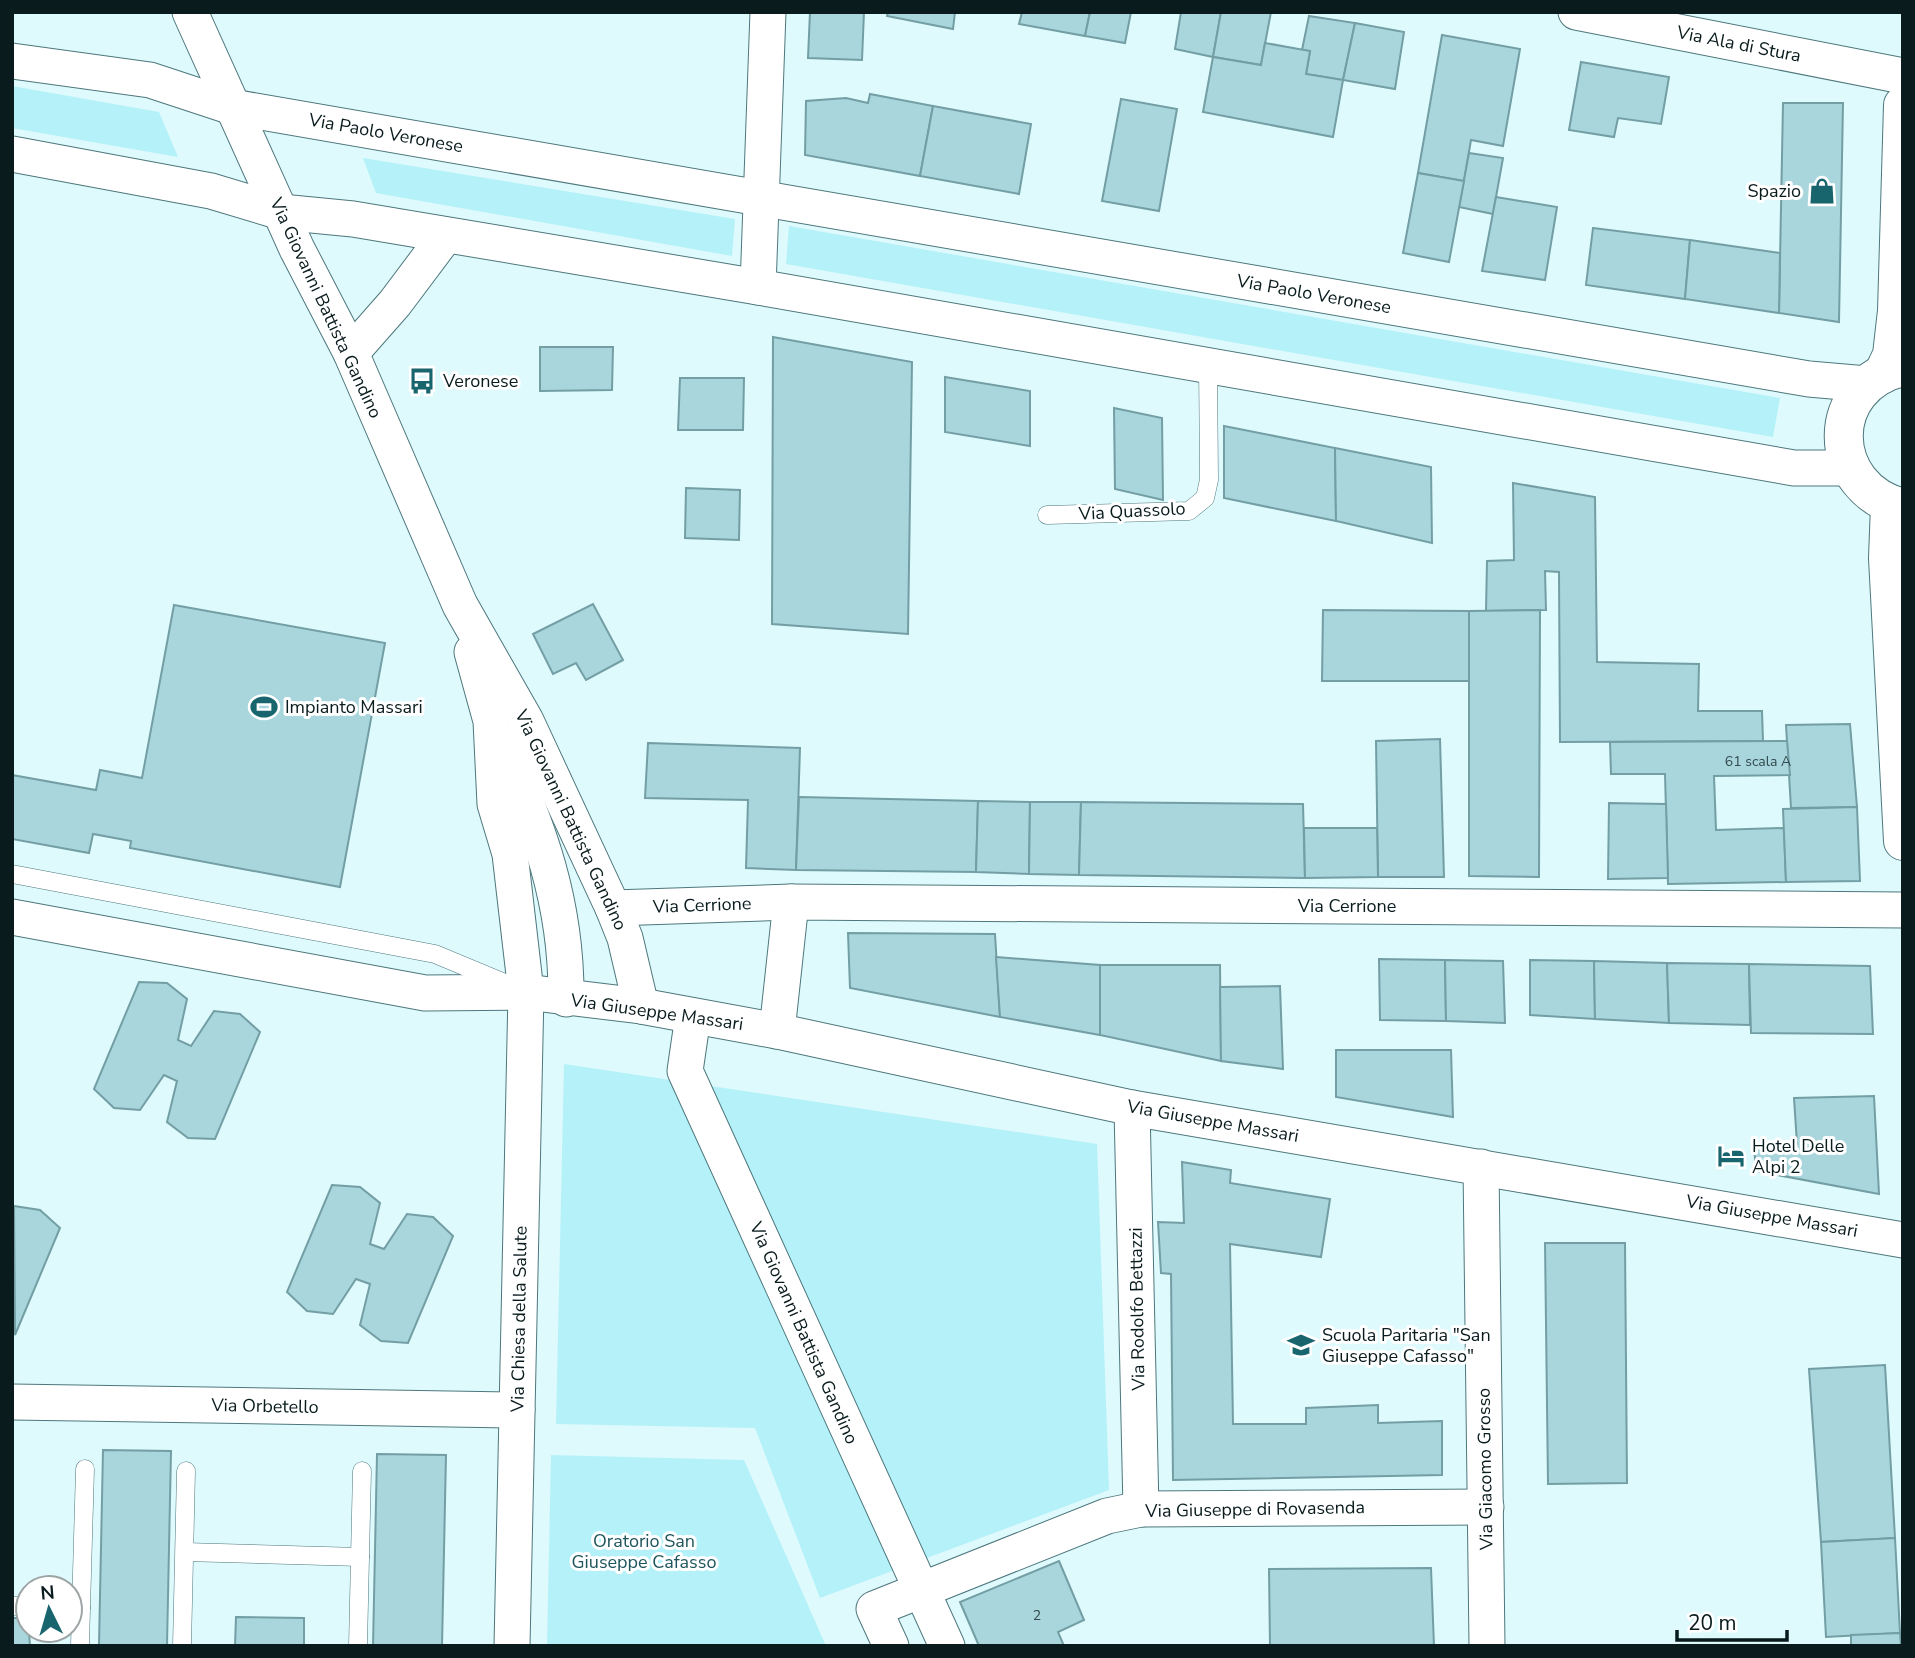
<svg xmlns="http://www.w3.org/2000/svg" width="1915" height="1658" font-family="'Nunito Sans',sans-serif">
  <rect width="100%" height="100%" fill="#defafd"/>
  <!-- green -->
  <g fill="#b5f1f9">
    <path d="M12,86L159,112L178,157L12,128Z"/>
    <path d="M363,158L735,219L732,256L376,193Z"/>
    <path d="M789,226L1780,398L1773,437L786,264Z"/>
    <path d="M564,1064L1097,1144L1109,1490L820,1598L755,1428L556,1424Z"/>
    <path d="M551,1455L744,1460L826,1646H547Z"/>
  </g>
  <!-- building -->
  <g fill="#a9d6dc" stroke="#729ea4" stroke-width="2">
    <path d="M810,12H864L862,60L808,58Z"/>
    <path d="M888,12H955L953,29L887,16Z"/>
    <path d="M1022,12H1090L1085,36L1019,24Z"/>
    <path d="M1090,12H1131L1125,43L1085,36Z"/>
    <path d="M1181,12H1221L1213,57L1175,49Z"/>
    <path d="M1221,12H1271L1261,65L1213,57Z"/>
    <path d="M1309,16L1355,23L1343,80L1306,74L1310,51L1302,50Z"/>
    <path d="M1355,23L1404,32L1395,89L1343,80Z"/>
    <path d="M1442,35L1520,49L1503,146L1471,140L1464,181L1418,173Z"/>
    <path d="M1265,43L1310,51L1306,74L1343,80L1333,137L1203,112L1213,57L1261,65Z"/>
    <path d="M1581,62L1669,77L1661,124L1618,118L1614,137L1569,130Z"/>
    <path d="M870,94L933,106L920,176L805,155L806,101L846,98L868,103Z"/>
    <path d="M1121,99L1177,109L1159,211L1102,201Z"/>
    <path d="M1783,103H1843L1839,322L1779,313Z"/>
    <path d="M933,106L1031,124L1019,194L920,176Z"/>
    <path d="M1469,153L1503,158L1493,214L1459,207Z"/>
    <path d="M1418,173L1464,181L1449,262L1403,253Z"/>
    <path d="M1496,197L1557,207L1545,280L1482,271Z"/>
    <path d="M1593,228L1690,240L1685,299L1586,285Z"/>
    <path d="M1690,240L1780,253L1779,313L1685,299Z"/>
    <path d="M773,337L912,362L908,634L772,624Z"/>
    <path d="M540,347H613L612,390L540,391Z"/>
    <path d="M945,377L1030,391V446L945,432Z"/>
    <path d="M680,378H744L743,430H678Z"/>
    <path d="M1114,408L1162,418L1163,500L1115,489Z"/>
    <path d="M1224,426L1335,448L1336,521L1224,498Z"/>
    <path d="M1335,448L1431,467L1432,543L1336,521Z"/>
    <path d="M1513,483L1595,497L1597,662L1699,664L1698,711H1762L1763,741L1560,742L1559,572L1545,571L1546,610L1486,611L1487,561L1514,560Z"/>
    <path d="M686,488L740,490L739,540L685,538Z"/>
    <path d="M593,604L623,660L586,680L576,663L553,674L533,634Z"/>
    <path d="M174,605L385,643L340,887L130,848L131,841L93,834L89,853L12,839V775L96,790L100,770L142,778Z"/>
    <path d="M1323,610L1469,611V681H1322Z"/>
    <path d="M1540,610L1539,877L1469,876V611Z"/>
    <path d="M1850,724L1857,807L1791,808L1786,725Z"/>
    <path d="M1440,739L1444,877H1378L1376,741Z"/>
    <path d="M1787,741L1790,775L1714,776L1716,830L1784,828L1786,882L1668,884L1665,774H1611L1610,742Z"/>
    <path d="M648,743L800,748L796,870L746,868L748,800L645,798Z"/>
    <path d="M799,797L978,801L976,872L796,870Z"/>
    <path d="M978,801L1030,802L1029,874L976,872Z"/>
    <path d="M1030,802H1081L1079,875L1029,874Z"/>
    <path d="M1081,802L1303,804L1305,878L1079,875Z"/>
    <path d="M1609,803L1666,804L1668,878L1608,879Z"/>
    <path d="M1857,807L1860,881L1786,882L1783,809Z"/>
    <path d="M1304,828H1377L1378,877L1305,878Z"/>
    <path d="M848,933L995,934L1000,1017L850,988Z"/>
    <path d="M996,957L1100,965V1035L1000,1017Z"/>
    <path d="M1379,959L1445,960L1446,1021L1380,1020Z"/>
    <path d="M1445,960L1503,961L1505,1023L1446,1021Z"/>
    <path d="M1530,960L1594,961L1595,1019L1530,1015Z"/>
    <path d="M1594,961L1667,963L1669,1023L1595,1019Z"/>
    <path d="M1667,963L1749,964L1750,1025L1669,1023Z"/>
    <path d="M1749,964L1870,966L1873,1034L1751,1033Z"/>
    <path d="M1100,965H1220L1221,1061L1100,1035Z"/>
    <path d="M139,982L167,983L187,999L178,1040L191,1046L214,1011L240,1014L260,1032L215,1139L188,1138L167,1122L177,1081L164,1075L140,1110L114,1108L94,1089Z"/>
    <path d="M1280,986L1283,1069L1221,1061L1220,987Z"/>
    <path d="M1336,1050H1451L1453,1117L1336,1097Z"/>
    <path d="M1874,1096L1879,1194L1756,1171L1754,1147L1797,1144L1794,1098Z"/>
    <path d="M1182,1162L1231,1170L1230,1183L1330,1199L1321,1257L1230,1244L1233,1424H1306V1408L1378,1405V1423L1442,1421V1475L1173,1480L1171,1274L1161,1273L1158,1222L1184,1223Z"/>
    <path d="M332,1185L360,1187L380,1203L370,1244L384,1249L407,1214L433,1217L453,1236L408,1343L381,1341L360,1325L370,1284L356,1279L333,1314L307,1311L287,1292Z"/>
    <path d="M14,1206L40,1210L60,1228L15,1335Z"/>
    <path d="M1545,1243H1625L1627,1483L1548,1484Z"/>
    <path d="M1885,1365L1895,1538L1821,1542L1809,1369Z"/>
    <path d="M103,1450L171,1451L167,1646L99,1645Z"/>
    <path d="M377,1454L446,1455L442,1646H373Z"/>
    <path d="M1895,1538L1900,1633L1826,1637L1821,1542Z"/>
    <path d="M1059,1561L1084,1620L1058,1632L1064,1646H979L960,1602Z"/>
    <path d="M1431,1568L1434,1646H1270L1269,1569Z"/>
    <path d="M236,1617L304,1618V1646H235Z"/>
    <path d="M12,1618H28L30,1646H12Z"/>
    <path d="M1900,1633L1901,1646H1851V1635Z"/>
  </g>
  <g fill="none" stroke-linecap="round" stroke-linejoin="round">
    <!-- lane casing -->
    <g stroke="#4d777d" stroke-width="19">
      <g id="lane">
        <path d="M1047,515L1189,511L1205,498L1209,480L1208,364"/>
        <path d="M12,874L435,954L507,984"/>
        <path d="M185,1552L360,1557L362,1471"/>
        <path d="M12,1606H28"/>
        <path d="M70,1607L81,1608L85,1469"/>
        <path d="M80,1646L81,1608"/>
        <path d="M182,1646L186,1471"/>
        <path d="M358,1646L360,1557"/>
      </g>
    </g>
    <!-- street casing -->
    <g stroke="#4d777d" stroke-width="37">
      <g id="street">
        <path d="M190,12L297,249L351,353L460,605L526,721L613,908L625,938L641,1006"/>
        <path d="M1576,12L1903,76"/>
        <path d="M12,61L150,80L232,107L1809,379L1867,384"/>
        <path d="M12,154L211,191L281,212L353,219L758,287L1794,468H1849"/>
        <path d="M758,287L768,12"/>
        <path d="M351,353L395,303L446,235"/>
        <path d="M472,652L491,721L495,804L510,854L526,992L512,1646"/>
        <path d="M500,741C539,827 567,903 566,999"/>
        <path d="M613,908L791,902L1903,910"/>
        <path d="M12,917L425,993L526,992L641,1006L777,1031L1132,1108L1903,1240"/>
        <path d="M693,1016L685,1071L947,1646"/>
        <path d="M777,1031L791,902"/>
        <path d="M1132,1108L1141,1509"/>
        <path d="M1481,1167L1487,1646"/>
        <path d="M12,1402L517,1410"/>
        <path d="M891,1646L874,1609L1107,1516L1141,1509L1486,1507"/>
      </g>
    </g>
    <!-- secondary casing -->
    <g stroke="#4d777d" stroke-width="40">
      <g id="secondary">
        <path d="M1903,367C1823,385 1825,488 1903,508"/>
        <path d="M1883,374L1892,355L1897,311L1903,105"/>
        <path d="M1890,505L1888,558L1903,841"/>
      </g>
    </g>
    <!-- lane -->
    <use href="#lane" stroke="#fff" stroke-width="18"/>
    <!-- street -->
    <use href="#street" stroke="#fff" stroke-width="35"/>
    <!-- secondary -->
    <use href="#secondary" stroke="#fff" stroke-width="38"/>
  </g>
  <!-- icons -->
  <defs>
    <g id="shop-bare" transform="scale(2.1)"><path d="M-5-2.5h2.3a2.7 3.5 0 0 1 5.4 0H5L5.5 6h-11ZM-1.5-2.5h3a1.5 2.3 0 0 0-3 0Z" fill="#19656e" stroke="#fff" stroke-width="2.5" paint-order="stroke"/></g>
    <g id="bus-bare" transform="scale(2.1)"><path d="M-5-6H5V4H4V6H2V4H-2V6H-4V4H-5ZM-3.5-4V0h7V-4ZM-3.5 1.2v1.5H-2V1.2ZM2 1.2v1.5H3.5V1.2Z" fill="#19656e" stroke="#fff" stroke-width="2.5" paint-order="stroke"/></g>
    <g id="stadium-bare" transform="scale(2.1)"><path d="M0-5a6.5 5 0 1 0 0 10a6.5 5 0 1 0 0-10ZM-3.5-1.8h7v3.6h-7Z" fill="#19656e" stroke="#fff" stroke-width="2.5" paint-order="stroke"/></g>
    <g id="hotel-bare" transform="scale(2.1)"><path d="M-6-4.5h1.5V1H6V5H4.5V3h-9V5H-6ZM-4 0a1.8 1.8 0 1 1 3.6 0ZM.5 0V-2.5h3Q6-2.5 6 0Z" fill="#19656e" stroke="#fff" stroke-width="2.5" paint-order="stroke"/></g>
    <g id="school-bare" transform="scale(2.1)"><path d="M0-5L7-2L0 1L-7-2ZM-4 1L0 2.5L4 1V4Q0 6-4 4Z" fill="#19656e" stroke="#fff" stroke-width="2.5" paint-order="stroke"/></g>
  </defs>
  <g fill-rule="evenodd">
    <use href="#shop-bare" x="1822" y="191"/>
    <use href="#bus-bare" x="422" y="381"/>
    <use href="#stadium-bare" x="264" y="707"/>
    <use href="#hotel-bare" x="1731" y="1156"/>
    <use href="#school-bare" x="1301" y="1345"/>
  </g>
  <g text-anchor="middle" stroke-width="6" stroke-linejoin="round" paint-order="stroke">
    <!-- number labels -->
    <g font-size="14" fill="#314a4d">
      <text x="1758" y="766">61 scala A</text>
      <text x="1037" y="1620">2</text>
    </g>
    <!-- street labels -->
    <g font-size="18" fill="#091b1d" stroke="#fff">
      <text transform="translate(1739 44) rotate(11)" y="6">Via Ala di Stura</text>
      <text transform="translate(386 133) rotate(10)" y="6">Via Paolo Veronese</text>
      <text transform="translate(1314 294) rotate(10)" y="6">Via Paolo Veronese</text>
      <text transform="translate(326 308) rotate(65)" y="6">Via Giovanni Battista Gandino</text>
      <text transform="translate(1132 511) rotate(-3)" y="6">Via Quassolo</text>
      <text transform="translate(571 820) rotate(65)" y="6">Via Giovanni Battista Gandino</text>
      <text transform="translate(702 905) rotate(-2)" y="6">Via Cerrione</text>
      <text x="1347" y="912">Via Cerrione</text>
      <text transform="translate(657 1012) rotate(8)" y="6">Via Giuseppe Massari</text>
      <text transform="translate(1213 1121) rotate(10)" y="6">Via Giuseppe Massari</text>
      <text transform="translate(1772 1216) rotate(10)" y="6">Via Giuseppe Massari</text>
      <text transform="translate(1137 1309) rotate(-91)" y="6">Via Rodolfo Bettazzi</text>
      <text transform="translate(519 1319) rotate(-89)" y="6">Via Chiesa della Salute</text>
      <text transform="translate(804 1333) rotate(66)" y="6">Via Giovanni Battista Gandino</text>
      <text transform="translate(265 1406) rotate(1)" y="6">Via Orbetello</text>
      <text transform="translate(1485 1469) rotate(-91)" y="6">Via Giacomo Grosso</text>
      <text transform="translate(1255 1509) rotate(-1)" y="6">Via Giuseppe di Rovasenda</text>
    </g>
    <!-- poi labels -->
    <g font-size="18" fill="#091b1d" stroke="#fff" text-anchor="start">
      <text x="1801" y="197" text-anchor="end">Spazio</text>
      <text x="443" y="387">Veronese</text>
      <text x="285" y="713">Impianto Massari</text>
      <text x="1752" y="1152">Hotel Delle<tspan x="1752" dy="21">Alpi 2</tspan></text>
      <text x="1322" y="1341">Scuola Paritaria "San<tspan x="1322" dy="21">Giuseppe Cafasso"</tspan></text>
    </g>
    <!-- park labels -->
    <g font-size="18" fill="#1e555c" stroke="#fff">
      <text x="644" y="1547">Oratorio San<tspan x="644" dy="21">Giuseppe Cafasso</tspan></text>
    </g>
  </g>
  <!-- border -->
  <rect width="1915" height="1658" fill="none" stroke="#091b1d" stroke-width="28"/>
  <!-- north arrow -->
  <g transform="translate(49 1609) rotate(355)"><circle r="33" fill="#ffffff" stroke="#9da4a5" stroke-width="2"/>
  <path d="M0-5L12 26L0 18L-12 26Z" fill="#19656e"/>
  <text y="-10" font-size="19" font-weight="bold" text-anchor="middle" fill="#091b1d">N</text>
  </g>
  <!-- scale -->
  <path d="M1677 1630v10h110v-10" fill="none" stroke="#091b1d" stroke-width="3.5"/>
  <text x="1688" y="1630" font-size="21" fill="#091b1d" stroke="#ffffff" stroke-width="5" paint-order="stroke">20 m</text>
</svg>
